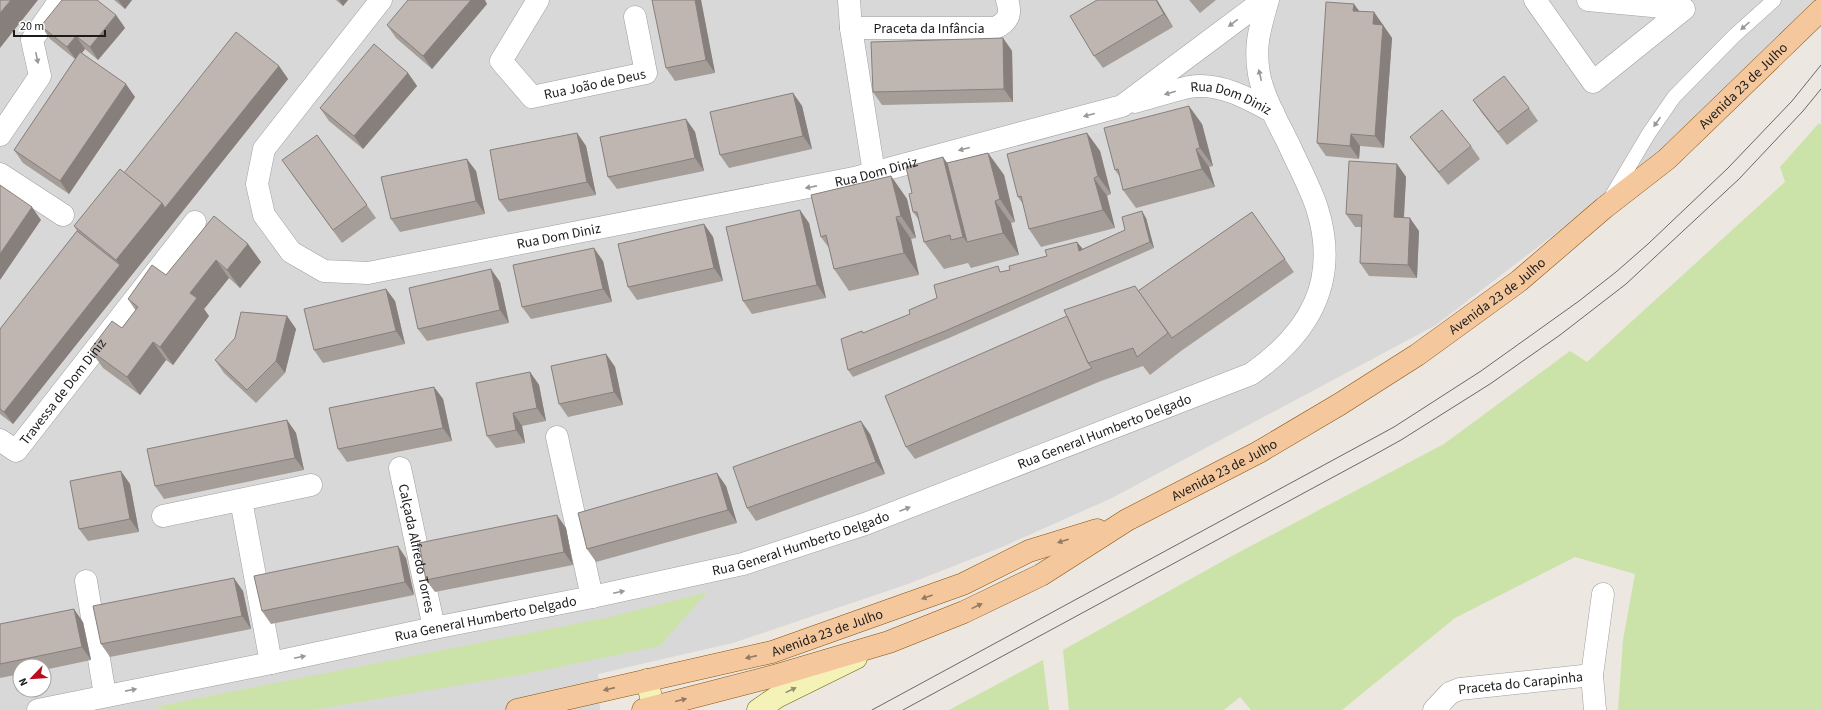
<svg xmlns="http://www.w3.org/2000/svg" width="1821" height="710" font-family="'Source Sans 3',sans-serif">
  <rect width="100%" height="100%" fill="#ece7e1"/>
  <!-- residential -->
  <path fill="#d9d8d8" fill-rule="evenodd" d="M0,0H1815L1650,161L1436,325L1112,498L1002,547L908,584L733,643L598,674L600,710H0ZM20,666H44V690H20Z"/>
  <!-- grass -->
  <g fill="#cbe3a9">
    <path d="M1819,123L1821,125V710H1618L1623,640L1635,574L1575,557L1455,618L1342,710H1251L1240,697L1224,710H1069L1063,650L1230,557L1444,444L1570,351L1587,362L1785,182L1780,167Z"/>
    <path d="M707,592L660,646L525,674L312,710H166L154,707L610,617Z"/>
    <path d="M1043,660L1049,710H949Z"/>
  </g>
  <!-- parking -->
  <path fill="#dbdbdb" d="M1185,99L1188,108L1007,157L924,176L922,167L1101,122Z"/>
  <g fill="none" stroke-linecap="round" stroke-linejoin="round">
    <!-- lane casing -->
    <g stroke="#9f9f9f" stroke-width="15">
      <path id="lane" d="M1611,197L1649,133L1674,97L1734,36L1774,0"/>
    </g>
    <!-- street casing -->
    <g stroke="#9f9f9f" stroke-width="23">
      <g id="street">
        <path id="s1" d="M381,0L264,149L257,184L264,215L291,252L324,271L368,273L854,178L1122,106L1264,0"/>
        <path id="s2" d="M538,0L501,61L532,97L646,73L635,17"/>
        <path d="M849,0L851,28L874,173"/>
        <path d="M1535,0L1593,82L1684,9L1588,0"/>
        <path id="s3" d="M851,28H995C1008,22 1012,14 1007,0"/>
        <path id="s4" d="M1135,102C1153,97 1171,91 1189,87C1219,82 1248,98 1273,112"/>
        <path d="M0,135L40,76L32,40L60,0"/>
        <path d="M0,174L63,215"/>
        <path d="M557,437L592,597"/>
        <path id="s5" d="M0,440L16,451L195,222"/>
        <path id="s6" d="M400,468L434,628"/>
        <path d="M241,500L271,663"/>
        <path d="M163,516L311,485"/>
        <path d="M86,581L105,695"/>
        <path id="s7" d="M38,710L271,663L434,628L592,597L743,564L865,524L1251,374C1310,333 1340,281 1317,208C1310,187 1299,167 1290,147C1280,126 1263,97 1259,74C1254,45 1260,28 1268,0"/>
        <path id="s8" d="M1434,710L1450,693L1460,689L1592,675"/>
        <path d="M1595,710L1592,675L1603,594"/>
      </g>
    </g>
    <!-- secondary casing -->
    <g stroke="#66680c" stroke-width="23">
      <g id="secondary">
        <path d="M647,680L654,710"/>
        <path d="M758,710L777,697L856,658"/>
      </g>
    </g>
    <!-- primary casing -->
    <g stroke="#87520a" stroke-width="23">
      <g id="primary">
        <path id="s9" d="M517,710L772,652L963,584L1029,551L1097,530"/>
        <path id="s10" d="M643,710L774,676L889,642L964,612L1041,575L1127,520L1259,452L1340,404L1417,355L1519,281L1604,208L1667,159L1821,10"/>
      </g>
    </g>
    <!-- lane -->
    <use href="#lane" stroke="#fff" stroke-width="14"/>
    <!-- street -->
    <use href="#street" stroke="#fff" stroke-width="22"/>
    <!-- secondary -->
    <use href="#secondary" stroke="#f4f2b6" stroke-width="22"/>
    <!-- primary -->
    <use href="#primary" stroke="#f5c79c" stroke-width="22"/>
    <!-- tram -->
    <g stroke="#696969" stroke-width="1">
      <path d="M872,710L1394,427L1481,371L1579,301L1616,272L1648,244L1728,168L1792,101L1821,65"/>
      <path d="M903,710L1374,455L1401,440L1490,384L1560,335L1626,284L1739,179L1803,111L1821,89"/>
    </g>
  </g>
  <!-- wall -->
  <g fill="#a59d98">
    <path d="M114,0H132L125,9Z"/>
    <path d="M336,0H348L343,6Z"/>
    <path d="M701,0L715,73L675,81L666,68Z"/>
    <path d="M1097,0H1157L1173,27L1103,68L1094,56Z"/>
    <path d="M1189,0H1216L1200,13Z"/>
    <path d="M487,4L432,69L396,38L387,25Z"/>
    <path d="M1359,12H1374L1392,38L1384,148L1360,146L1359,159L1326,156L1317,143Z"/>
    <path d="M116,15L125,28L98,60L85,49L82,53L135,97L69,194L23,163L14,150L75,59L50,39L41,26Z"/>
    <path d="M1003,38L1012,51L1013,102L882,105L873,92Z"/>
    <path d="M279,66L288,79L13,424L0,414V329L77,231L74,226L124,173Z"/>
    <path d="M408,73L417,86L363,149L329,121L320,108Z"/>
    <path d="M793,93L802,106L812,149L729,168L720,155Z"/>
    <path d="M1473,100L1529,108L1538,121L1507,145L1482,113Z"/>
    <path d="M686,119L695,132L704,171L617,189L608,177Z"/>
    <path d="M1202,124L1213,166L1209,167L1215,187L1136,208L1123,190L1120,177L1115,170Z"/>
    <path d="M577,133L586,146L596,195L508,212L499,200Z"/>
    <path d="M1087,133L1100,151L1111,194L1107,196L1115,228L1041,247L1029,229L1023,204L1018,197Z"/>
    <path d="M317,135L376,218L342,243L291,173Z"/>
    <path d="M1410,137L1471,146L1480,159L1448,185L1419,149Z"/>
    <path d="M988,153L1004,175L1015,222L1011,223L1019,255L971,268L968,263L944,269L924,242L919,220L913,212L947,163Z"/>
    <path d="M1397,164L1406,177L1404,218L1419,231L1417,278L1369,276L1360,263L1362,227H1355L1346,214Z"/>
    <path d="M476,171L485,214L400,232L391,219Z"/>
    <path d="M891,176L907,199L916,238L911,239L919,275L849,291L834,269L829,248L821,237Z"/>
    <path d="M1252,212L1294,272L1181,351L1150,375L1143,366L1101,381L915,459L906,447L1138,291Z"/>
    <path d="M1146,218L1154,248L949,338L853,377L848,370L862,331L864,333L910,314L1002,272L1010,270L1047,256L1077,242L1082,249L1125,230Z"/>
    <path d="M809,223L826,298L752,314L743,301Z"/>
    <path d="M704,224L713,237L723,281L637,300L628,287Z"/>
    <path d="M248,244L261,262L240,288L229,278L204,309L209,316L173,365L166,360L140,395L103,368L90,350L122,328L136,311L128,299L166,275Z"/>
    <path d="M603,261L612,302L531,319L522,307Z"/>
    <path d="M500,282L509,323L427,341L418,329Z"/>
    <path d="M386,289L395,301L405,344L323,363L314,350Z"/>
    <path d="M287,316L296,329L285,373L256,403L224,373L215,360Z"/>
    <path d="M606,354L615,367L623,405L568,417L559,404Z"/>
    <path d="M530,372L539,385L546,421L522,426L525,443L496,448L487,436Z"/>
    <path d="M434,387L443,399L452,441L347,462L338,449Z"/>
    <path d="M287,420L296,433L304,470L164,499L155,486Z"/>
    <path d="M870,434L885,474L756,521L747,508Z"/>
    <path d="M130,484L139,532L88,541L79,529Z"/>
    <path d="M726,486L737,523L596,562L587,549Z"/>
    <path d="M566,528L573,565L435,592L426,580Z"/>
    <path d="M406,558L414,595L271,624L262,611Z"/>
    <path d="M243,591L251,629L110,657L101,644Z"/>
    <path d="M83,622L91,660L44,670V666H20V674L0,678V624Z"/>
  </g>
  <!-- shaded-wall -->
  <g fill="#867f7c">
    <path d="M11,0H38L0,48V13Z"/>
    <path d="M118,0H132L125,9Z"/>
    <path d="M339,0H348L343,6Z"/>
    <path d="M471,0H485L487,4L432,69L423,56Z"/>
    <path d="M695,0H701L715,73L706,60Z"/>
    <path d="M1156,0H1157L1173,27L1164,14Z"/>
    <path d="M1354,4L1363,16L1353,11Z"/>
    <path d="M1374,12L1392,38L1384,148L1375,136L1373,24Z"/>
    <path d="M116,15L125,28L98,60L90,47Z"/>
    <path d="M76,36L85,49L76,60L67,47Z"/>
    <path d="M1003,38L1012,51L1013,102L1004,89Z"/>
    <path d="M279,66L288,79L13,424L4,412L120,265L116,260L162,203Z"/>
    <path d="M408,73L417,86L363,149L354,136Z"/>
    <path d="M126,84L135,97L69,194L60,181Z"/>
    <path d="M793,93L802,106L812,149L803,136Z"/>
    <path d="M1189,106L1202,124L1213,166L1200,148Z"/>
    <path d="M686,119L695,132L704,171L695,158Z"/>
    <path d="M577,133L586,146L596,195L587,182Z"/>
    <path d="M1087,133L1100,151L1111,194L1098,176Z"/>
    <path d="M1351,134L1360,146L1359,159L1350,146Z"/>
    <path d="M1196,149L1209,167L1215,187L1202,169Z"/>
    <path d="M988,153L1004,175L1015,222L1000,199Z"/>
    <path d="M943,157L963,185L967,242L963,237Z"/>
    <path d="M467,159L476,171L485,214L476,201Z"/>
    <path d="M1397,164L1406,177L1403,230L1394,217Z"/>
    <path d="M891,176L907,199L916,238L901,216Z"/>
    <path d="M1094,178L1107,196L1115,228L1103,210Z"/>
    <path d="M995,201L1011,223L1019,255L1003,233Z"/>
    <path d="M32,207L41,220L0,280V254Z"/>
    <path d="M800,210L809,223L826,298L817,285Z"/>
    <path d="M1142,211L1146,218L1154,248L1150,242Z"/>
    <path d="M896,217L911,239L919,275L904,253Z"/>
    <path d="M1410,218L1419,231L1417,278L1408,265Z"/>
    <path d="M704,224L713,237L723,281L714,268Z"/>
    <path d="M1077,242L1082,248L1084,257L1079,251Z"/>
    <path d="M248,244L261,262L240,288L227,270Z"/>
    <path d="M594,248L603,261L612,302L603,289Z"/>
    <path d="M216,260L229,278L204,309L209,316L173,365L160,347L190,293Z"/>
    <path d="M491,269L500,282L509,323L500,310Z"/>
    <path d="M386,289L395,301L405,344L396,331Z"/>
    <path d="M287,316L296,329L285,373L276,361Z"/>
    <path d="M153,342L166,360L140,395L127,377Z"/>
    <path d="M606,354L615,367L623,405L614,392Z"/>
    <path d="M530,372L539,385L546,421L537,408Z"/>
    <path d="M434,387L443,399L452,441L443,428Z"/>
    <path d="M513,413L522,426L525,443L516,430Z"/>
    <path d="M287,420L296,433L304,470L295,458Z"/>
    <path d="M861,421L870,434L885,474L876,462Z"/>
    <path d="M121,471L130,484L139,532L130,519Z"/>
    <path d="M717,473L726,486L737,523L728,510Z"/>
    <path d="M557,515L566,528L573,565L564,552Z"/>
    <path d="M398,546L406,558L414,595L405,582Z"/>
    <path d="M234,578L243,591L251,629L242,616Z"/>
    <path d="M74,609L83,622L91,660L82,647Z"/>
  </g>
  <!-- building -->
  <g fill="#c0b6b1" stroke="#867f7c">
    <path d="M0,0H11L0,13Z"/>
    <path d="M62,0H97L116,15L90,47L76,36L67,47L41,26Z"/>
    <path d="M408,0H471L423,56L387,25Z"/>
    <path d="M652,0H695L706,60L666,68Z"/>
    <path d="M1097,0H1156L1164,14L1094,56L1070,16Z"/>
    <path d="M1326,2L1354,4L1353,11L1374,12L1373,24L1383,25L1375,136L1351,134L1350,146L1317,143Z"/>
    <path d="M236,32L279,66L165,208L162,203L124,173Z"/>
    <path d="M1003,38L1004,89L873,92L871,42Z"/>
    <path d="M374,44L408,73L354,136L320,108Z"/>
    <path d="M80,52L126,84L60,181L14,150Z"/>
    <path d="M1504,76L1529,108L1498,132L1473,100Z"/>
    <path d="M793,93L803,136L720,155L710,112Z"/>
    <path d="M1189,106L1200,148L1196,149L1202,169L1123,190L1118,169L1115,170L1104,128Z"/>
    <path d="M1442,110L1471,146L1439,172L1410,137Z"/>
    <path d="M686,119L695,158L608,177L600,137Z"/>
    <path d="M577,133L587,182L499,200L490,150Z"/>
    <path d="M1087,133L1098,176L1094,178L1103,210L1029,229L1021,196L1018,197L1007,154Z"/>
    <path d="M317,135L367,205L333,230L282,160Z"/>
    <path d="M988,153L1000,199L995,201L1003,233L967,242L947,163Z"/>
    <path d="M943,157L963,237L951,240L950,235L924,242L917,212H913L909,194L912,193L906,167Z"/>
    <path d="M467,159L476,201L391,219L381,177Z"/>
    <path d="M1349,161L1397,164L1394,217L1410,218L1408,265L1360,263L1362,215L1346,214Z"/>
    <path d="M120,169L162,203L116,260L74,226Z"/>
    <path d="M891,176L901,216L896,217L904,253L834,269L826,235L821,237L811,195Z"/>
    <path d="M0,185L32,207L0,254Z"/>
    <path d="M800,210L817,285L743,301L726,227Z"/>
    <path d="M1142,211L1150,242L945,331L848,370L841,339L862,331L863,333L910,314L909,310L937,298L934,285L998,266L1000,272L1010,270L1009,266L1047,256L1045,250L1077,242L1079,251L1125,230L1122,217Z"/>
    <path d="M1252,212L1285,259L1172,338L1138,291Z"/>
    <path d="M214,216L248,244L227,270L216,260L190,293L197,298L160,347L153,342L127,377L90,350L112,321L122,328L138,307L128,299L152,265L166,275Z"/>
    <path d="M704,224L714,268L628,287L618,244Z"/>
    <path d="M77,231L120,265L4,412L0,409V329Z"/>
    <path d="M594,248L603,289L522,307L513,265Z"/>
    <path d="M491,269L500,310L418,329L409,288Z"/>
    <path d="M1135,286L1168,333L1137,357L1133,348L1088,363L1064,310Z"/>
    <path d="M386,289L396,331L314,350L304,309Z"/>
    <path d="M241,312L287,316L276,361L247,390L215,360L235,338Z"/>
    <path d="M1067,316L1088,363L1092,368L906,447L885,396Z"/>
    <path d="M606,354L614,392L559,404L551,366Z"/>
    <path d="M530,372L537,408L513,413L516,430L487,436L476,383Z"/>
    <path d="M434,387L443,428L338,449L329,408Z"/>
    <path d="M287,420L295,458L155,486L147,449Z"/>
    <path d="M861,421L876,462L747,508L733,467Z"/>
    <path d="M121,471L130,519L79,529L70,481Z"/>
    <path d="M717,473L728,510L587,549L578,513Z"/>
    <path d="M557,515L564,552L426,580L419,543Z"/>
    <path d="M398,546L405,582L262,611L254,576Z"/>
    <path d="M234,578L242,616L101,644L93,606Z"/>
    <path d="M74,609L82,647L0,664V624Z"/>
  </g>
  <!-- one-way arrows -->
  <defs><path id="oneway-solid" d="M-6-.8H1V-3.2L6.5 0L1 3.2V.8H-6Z"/></defs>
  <g fill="#989898">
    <use href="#oneway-solid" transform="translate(1233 23) rotate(143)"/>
    <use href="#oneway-solid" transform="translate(1745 26) rotate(138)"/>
    <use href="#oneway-solid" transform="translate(37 58) rotate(78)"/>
    <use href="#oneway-solid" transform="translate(1260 75) rotate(-103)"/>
    <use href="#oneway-solid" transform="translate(1170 93) rotate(164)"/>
    <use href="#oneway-solid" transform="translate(1089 115) rotate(165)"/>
    <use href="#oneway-solid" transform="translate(1657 122) rotate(125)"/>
    <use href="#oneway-solid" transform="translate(964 149) rotate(165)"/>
    <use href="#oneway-solid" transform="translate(811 187) rotate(169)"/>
    <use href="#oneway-solid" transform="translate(905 509) rotate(-21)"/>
    <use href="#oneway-solid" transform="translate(619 592) rotate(-12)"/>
    <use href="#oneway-solid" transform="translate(300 657) rotate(-12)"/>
    <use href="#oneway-solid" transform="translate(131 690) rotate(-11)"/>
  </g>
  <g fill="#937a62">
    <use href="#oneway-solid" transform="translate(1063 541) rotate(162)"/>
    <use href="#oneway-solid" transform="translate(927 597) rotate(160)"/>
    <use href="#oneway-solid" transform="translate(977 606) rotate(-26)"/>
    <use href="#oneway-solid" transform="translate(751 657) rotate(167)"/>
    <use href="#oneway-solid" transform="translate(609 689) rotate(167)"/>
    <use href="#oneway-solid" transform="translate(681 700) rotate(-14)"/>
  </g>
  <use fill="#929170" href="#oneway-solid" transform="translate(791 690) rotate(-26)"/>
  <g text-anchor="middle" stroke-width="3" stroke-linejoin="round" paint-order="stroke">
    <!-- street labels -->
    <g font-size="14" fill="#1b1b1b" stroke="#fff">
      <text dy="5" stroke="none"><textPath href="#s3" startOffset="78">Praceta da Infância</textPath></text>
      <text dy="5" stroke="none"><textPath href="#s2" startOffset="183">Rua João de Deus</textPath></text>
      <text dy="5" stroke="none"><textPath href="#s10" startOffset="1281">Avenida 23 de Julho</textPath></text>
      <text dy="5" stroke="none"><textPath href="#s4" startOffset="100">Rua Dom Diniz</textPath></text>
      <text dy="5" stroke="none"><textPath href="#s1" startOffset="903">Rua Dom Diniz</textPath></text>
      <text dy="5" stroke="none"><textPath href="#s1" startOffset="579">Rua Dom Diniz</textPath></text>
      <text dy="5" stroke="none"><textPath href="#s10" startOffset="957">Avenida 23 de Julho</textPath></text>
      <text dy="5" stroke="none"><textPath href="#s5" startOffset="95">Travessa de Dom Diniz</textPath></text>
      <text dy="5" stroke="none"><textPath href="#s7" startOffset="1105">Rua General Humberto Delgado</textPath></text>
      <text dy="5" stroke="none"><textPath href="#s10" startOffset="633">Avenida 23 de Julho</textPath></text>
      <text dy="5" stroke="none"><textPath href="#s7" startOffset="781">Rua General Humberto Delgado</textPath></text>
      <text dy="5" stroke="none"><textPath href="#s6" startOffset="82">Calçada Alfredo Torres</textPath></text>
      <text dy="5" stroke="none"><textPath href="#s7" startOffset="457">Rua General Humberto Delgado</textPath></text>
      <text dy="5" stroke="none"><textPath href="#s9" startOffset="320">Avenida 23 de Julho</textPath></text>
      <text dy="5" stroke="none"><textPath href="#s8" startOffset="95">Praceta do Carapinha</textPath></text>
    </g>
  </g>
  <!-- north arrow -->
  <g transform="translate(32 678) rotate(245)"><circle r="19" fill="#ffffff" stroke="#a4a4a4"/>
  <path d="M0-3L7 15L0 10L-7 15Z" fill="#b80d1d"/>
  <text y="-6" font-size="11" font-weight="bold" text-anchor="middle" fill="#1b1b1b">N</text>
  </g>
  <!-- scale -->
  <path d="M14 30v6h91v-6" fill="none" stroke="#1b1b1b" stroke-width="2"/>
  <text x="20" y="30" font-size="12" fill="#1b1b1b" stroke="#ffffff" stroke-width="3" paint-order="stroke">20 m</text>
</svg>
